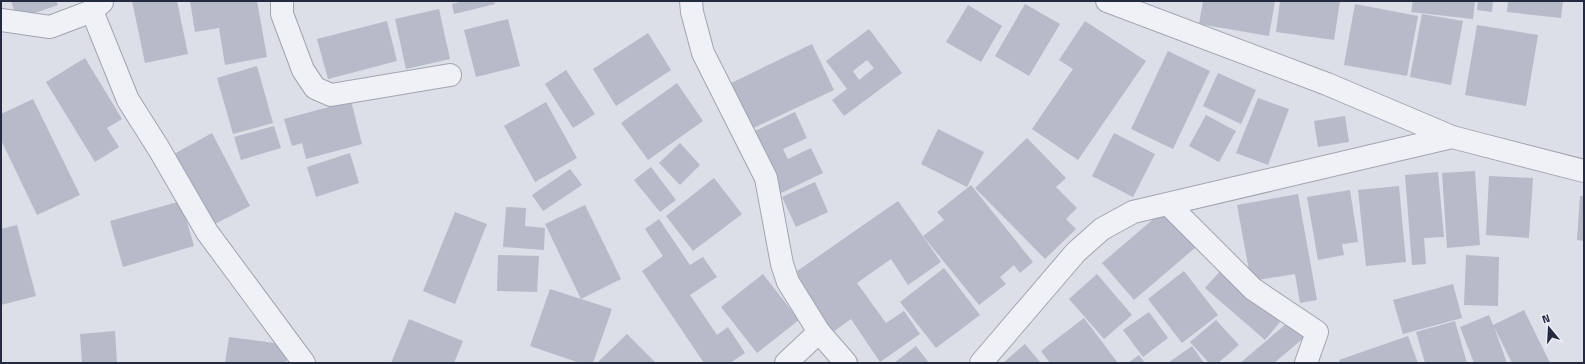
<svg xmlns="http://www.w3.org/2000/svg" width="1585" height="364" font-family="'Titillium Web',sans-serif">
  <rect width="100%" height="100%" fill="#dcdfe8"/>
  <!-- building -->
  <g fill="#b6bac9" fill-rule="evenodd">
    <path d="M11,1H56L58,5L17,19Z"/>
    <path d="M132,1H177L188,54L145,63Z"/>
    <path d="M190,1H257L267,57L225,65L219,28L195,32Z"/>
    <path d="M464,1H494L495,4L454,14L452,4Z"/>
    <path d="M1203,1H1275L1269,36L1199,24Z"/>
    <path d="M1280,1H1340L1334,40L1276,32Z"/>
    <path d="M1413,1H1475L1473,19L1411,12Z"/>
    <path d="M1478,1H1493L1492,12L1477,10Z"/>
    <path d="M1508,1H1563L1561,18L1507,12Z"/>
    <path d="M1025,4L1060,24L1029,76L995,56Z"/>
    <path d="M1355,4L1418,16L1407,76L1344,65Z"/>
    <path d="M968,5L1002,26L981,62L946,42Z"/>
    <path d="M439,9L450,59L406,69L395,19Z"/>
    <path d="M1422,14L1463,21L1451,85L1410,77Z"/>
    <path d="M508,19L520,66L476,77L464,30Z"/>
    <path d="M387,21L397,61L328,79L317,39Z"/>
    <path d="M1085,21L1146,61L1078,160L1032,129L1073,69L1059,60Z"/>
    <path d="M1477,25L1538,35L1526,106L1465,95Z"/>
    <path d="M869,29L902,73L844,116L832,100L847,89L826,61ZM867,60L874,68L859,80L853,71Z"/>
    <path d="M648,33L671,70L616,106L593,69Z"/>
    <path d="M812,44L834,90L749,130L727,85Z"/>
    <path d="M1168,51L1210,71L1173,149L1131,129Z"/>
    <path d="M85,58L122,119L107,128L119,147L95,162L46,82Z"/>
    <path d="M257,66L273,123L233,134L217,78Z"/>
    <path d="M566,70L595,114L573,128L545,84Z"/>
    <path d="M1218,73L1256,90L1241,124L1203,106Z"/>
    <path d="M677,83L703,121L648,160L621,123Z"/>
    <path d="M1258,98L1289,109L1268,165L1236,153Z"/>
    <path d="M33,99L80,195L37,215L1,140V114Z"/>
    <path d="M351,101L362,144L306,159L302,143L292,146L284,119Z"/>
    <path d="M546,102L577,158L535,182L504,126Z"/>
    <path d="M795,112L807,138L783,149L788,159L811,148L823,173L777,195L749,134Z"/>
    <path d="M1206,115L1236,131L1219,162L1189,146Z"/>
    <path d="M1345,116L1349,142L1318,147L1314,121Z"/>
    <path d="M274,126L281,148L241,160L234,137Z"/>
    <path d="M938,129L984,152L967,187L921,164Z"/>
    <path d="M212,133L250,206L211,226L174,154Z"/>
    <path d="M1114,133L1155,154L1133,197L1092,176Z"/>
    <path d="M1027,138L1066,178L1056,187L1077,208L1066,219L1076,229L1045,259L975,188Z"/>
    <path d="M680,143L700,165L680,185L659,163Z"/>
    <path d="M350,153L359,183L316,197L307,167Z"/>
    <path d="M651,167L676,200L660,212L634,180Z"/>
    <path d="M570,169L582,185L543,211L532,195Z"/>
    <path d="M1475,171L1480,245L1447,248L1442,173Z"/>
    <path d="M1438,172L1444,237L1424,238L1426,264L1412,265L1405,175Z"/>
    <path d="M1489,176L1533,178L1529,238L1486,235Z"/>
    <path d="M714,178L742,214L693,251L666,216Z"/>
    <path d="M815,182L828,212L796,227L782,197Z"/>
    <path d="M971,185L1033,262L1020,273L1014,265L1000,277L1006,284L979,305L923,236L944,220L937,212Z"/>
    <path d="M1399,186L1406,262L1366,266L1358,190Z"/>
    <path d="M1350,190L1358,242L1342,244L1344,255L1318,260L1307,197Z"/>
    <path d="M1298,194L1317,300L1300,303L1295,274L1251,281L1237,205Z"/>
    <path d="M1580,196H1584V241L1577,240Z"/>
    <path d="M181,201L194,246L123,267L110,221Z"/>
    <path d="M898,201L941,262L908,285L891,259L857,283L886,323L904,311L920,334L880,362L851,319L830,334L790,276Z"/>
    <path d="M585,205L621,279L581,299L545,224Z"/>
    <path d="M506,207L526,208L525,226L545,228L544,250L503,247Z"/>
    <path d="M1164,210L1196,247L1134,300L1102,263Z"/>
    <path d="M455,212L487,224L455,304L423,291Z"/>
    <path d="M659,219L690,265L703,257L717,277L690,295L717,335L728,327L745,353L730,363H704L642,271L663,256L645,229Z"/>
    <path d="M17,225L36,296L1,305V229Z"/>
    <path d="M498,255L539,256L537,292L497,291Z"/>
    <path d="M1466,255L1499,257L1498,306L1464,305Z"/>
    <path d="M944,268L980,315L936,348L900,302Z"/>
    <path d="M1221,270L1280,322L1265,340L1205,288Z"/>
    <path d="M1184,271L1218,315L1182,343L1148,299Z"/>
    <path d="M763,274L799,320L757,353L721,307Z"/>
    <path d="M1097,274L1132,315L1104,339L1069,299Z"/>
    <path d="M1453,284L1462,318L1403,334L1393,300Z"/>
    <path d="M550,289L612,309L593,363H580L530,346Z"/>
    <path d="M1524,310L1550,363H1512L1494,327L1507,363H1474L1460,327L1489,315L1493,325Z"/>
    <path d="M1149,312L1168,338L1143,357L1123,330Z"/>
    <path d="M1084,318L1118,363H1050L1041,351Z"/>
    <path d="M409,319L463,341L454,363H391Z"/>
    <path d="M1292,319L1306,336L1274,363H1240Z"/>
    <path d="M1216,320L1239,345L1218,363H1209L1190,342Z"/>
    <path d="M1455,321L1467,363H1425L1416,332Z"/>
    <path d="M115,331L117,363H82L80,334Z"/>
    <path d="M627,334L656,363H597Z"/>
    <path d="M1408,336L1418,363H1340L1339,360Z"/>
    <path d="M229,337L289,345L286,363H225Z"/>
    <path d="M1025,344L1041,363H1003Z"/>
    <path d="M916,346L929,363H894Z"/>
    <path d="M1192,346L1204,363H1168Z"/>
    <path d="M1139,355L1145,363H1128Z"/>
  </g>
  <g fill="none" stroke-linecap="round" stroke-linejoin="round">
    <!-- minor casing -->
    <g stroke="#a1a5b2" stroke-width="24">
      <g id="minor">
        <path d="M282,1V14L303,70L315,88L331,95L450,75"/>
        <path d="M691,1L692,12L703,53L766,178L782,264L788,282L819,332L846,363"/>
        <path d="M1107,1L1327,84L1452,137L1584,171"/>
        <path d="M92,11L128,100L159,149L207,232L304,363"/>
        <path d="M1,20L50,27L92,11L102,2"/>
        <path d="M1168,204L1253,289L1317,332L1306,363"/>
        <path d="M786,363L819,332"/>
        <path d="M981,363L1076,252L1102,229L1133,212L1452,137"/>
      </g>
    </g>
    <!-- minor -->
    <use href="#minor" stroke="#eff1f6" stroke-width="22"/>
  </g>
  <!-- border -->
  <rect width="1585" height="364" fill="none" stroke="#242a40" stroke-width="4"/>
  <!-- north arrow -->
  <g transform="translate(1549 328) rotate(342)" stroke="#eceef6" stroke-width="3" paint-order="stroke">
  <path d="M0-3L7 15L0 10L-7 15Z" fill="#242a40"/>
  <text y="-6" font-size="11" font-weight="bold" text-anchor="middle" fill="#242a40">N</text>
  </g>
</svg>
